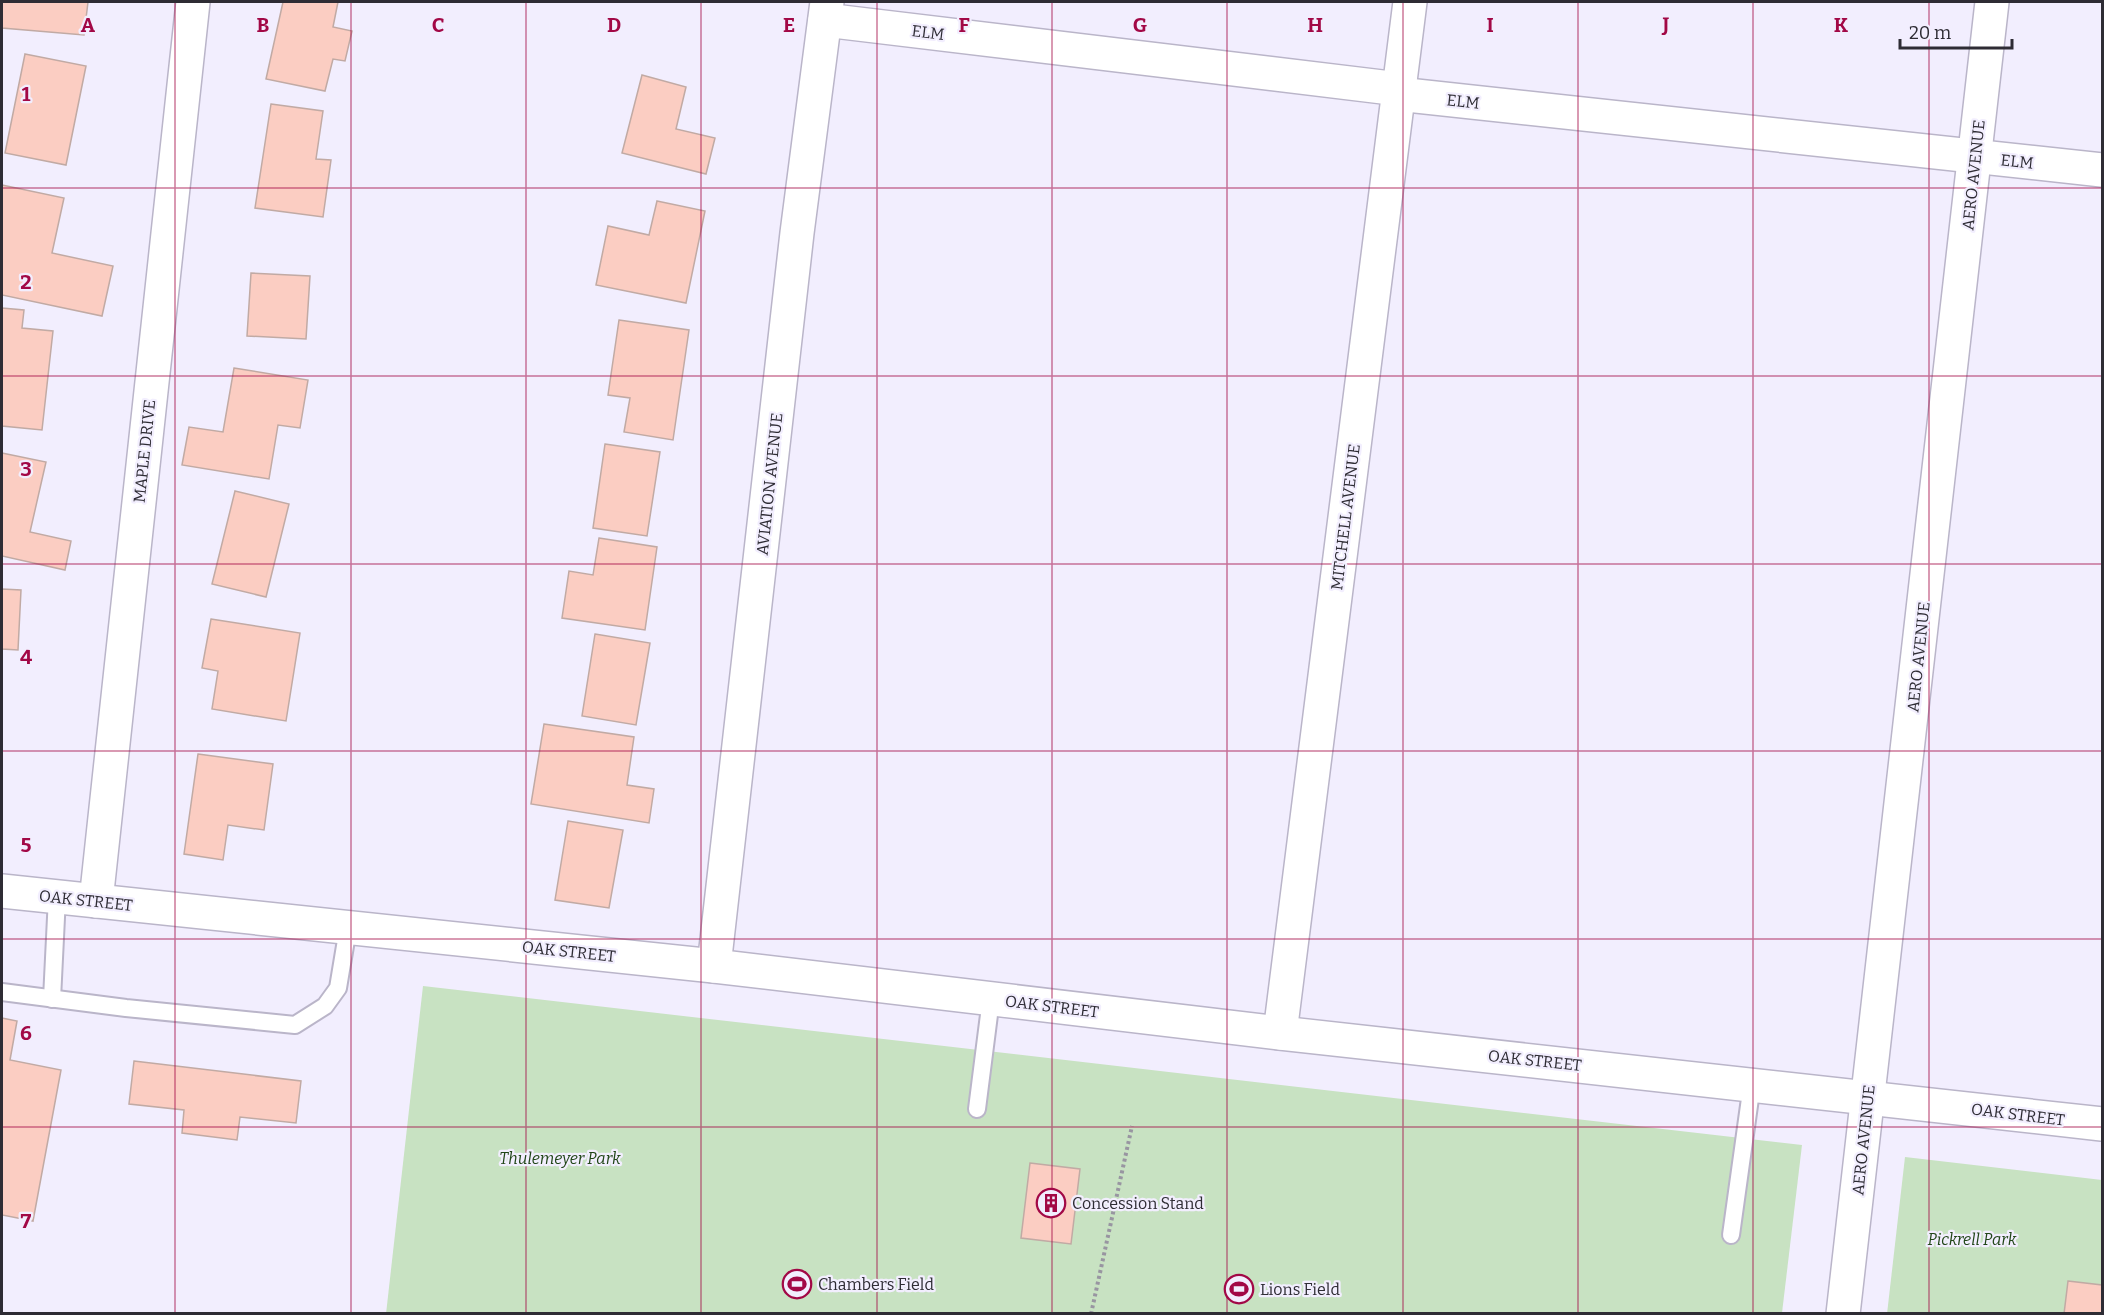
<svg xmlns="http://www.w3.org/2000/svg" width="2104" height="1315" font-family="Bitter,serif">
  <rect width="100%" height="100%" fill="#f2eefe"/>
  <!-- green -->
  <g fill="#c8e2c2">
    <path d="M423,986L1802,1145L1782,1313L386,1314Z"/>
    <path d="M1905,1157L2102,1180V1313L1887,1314Z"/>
  </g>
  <!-- building -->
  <g fill="#fbcdc2" stroke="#c1aaa4" stroke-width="1.5">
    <path d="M2,2H88L84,35L2,28Z"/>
    <path d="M283,2H338L333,27L352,31L345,61L333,59L325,91L266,79Z"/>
    <path d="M25,54L86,66L66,165L5,153Z"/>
    <path d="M642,75L686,87L676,129L715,138L706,174L622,153Z"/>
    <path d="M271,104L323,111L316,159L331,160L323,217L255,208Z"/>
    <path d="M2,185L64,198L52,253L113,266L102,316L2,295Z"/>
    <path d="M657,201L705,211L686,303L596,285L608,226L649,235Z"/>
    <path d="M251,273L310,276L306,339L247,336Z"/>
    <path d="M2,308L24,310L22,328L53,331L42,430L2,426Z"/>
    <path d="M619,320L689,330L673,440L624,432L630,398L608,395Z"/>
    <path d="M234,368L308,380L300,428L278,425L269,479L182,465L189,427L223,432Z"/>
    <path d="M605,444L660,452L647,536L593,528Z"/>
    <path d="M2,453L46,462L30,532L71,541L65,570L2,556Z"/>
    <path d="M235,491L289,504L266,597L212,584Z"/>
    <path d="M599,538L657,547L645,630L562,618L569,571L593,575Z"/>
    <path d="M2,589L21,590L18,650L2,649Z"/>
    <path d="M211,619L300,633L286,721L212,709L218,671L202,668Z"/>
    <path d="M595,634L650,643L636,725L582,716Z"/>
    <path d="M544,724L634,737L627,785L654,789L649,823L531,804Z"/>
    <path d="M198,754L273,764L264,830L228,825L223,860L184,854Z"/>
    <path d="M568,821L623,830L609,908L555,900Z"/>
    <path d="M2,1018L17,1021L10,1060L61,1070L33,1221L2,1215Z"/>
    <path d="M134,1061L301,1081L296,1123L240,1117L237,1140L182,1133L184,1110L129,1104Z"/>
    <path d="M1030,1163L1080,1169L1071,1244L1021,1238Z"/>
    <path d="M2068,1281L2102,1285V1314H2064Z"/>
  </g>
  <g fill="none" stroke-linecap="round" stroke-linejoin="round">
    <!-- service casing -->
    <g stroke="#bab5c9" stroke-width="20">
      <g id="service">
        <path d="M2,992L126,1008L295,1025L325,1006L338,988L348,928"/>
        <path d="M52,999L57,897"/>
        <path d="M977,1109L991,999"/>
        <path d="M1731,1235L1752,1084"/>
      </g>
    </g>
    <!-- minor casing -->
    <g stroke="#bab5c9" stroke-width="36">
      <g id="minor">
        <path d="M825,20L1399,89L1407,95L2102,170"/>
        <path d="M2,891L714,966L1280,1033L2102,1124"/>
        <path d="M96,901L193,2"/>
        <path d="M714,966L797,233L827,2"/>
        <path d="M1280,1033L1410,2"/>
      </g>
    </g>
    <!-- tertiary casing -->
    <g stroke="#bab5c9" stroke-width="36">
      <path id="tertiary" d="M1843,1314L1992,2"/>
    </g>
    <!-- path -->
    <path stroke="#9895a1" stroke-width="4" stroke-dasharray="3 3" stroke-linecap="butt" d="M1091,1314L1132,1126"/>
    <!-- service -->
    <use href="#service" stroke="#fff" stroke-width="16"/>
    <!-- minor -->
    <use href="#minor" stroke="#fff" stroke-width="33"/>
    <!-- tertiary -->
    <use href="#tertiary" stroke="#fff" stroke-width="33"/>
  </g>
  <!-- grid -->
  <path fill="none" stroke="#a20846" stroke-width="1.5" stroke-opacity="0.55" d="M175,2V1314M351,2V1314M526,2V1314M701,2V1314M877,2V1314M1052,2V1314M1227,2V1314M1403,2V1314M1578,2V1314M1753,2V1314M1929,2V1314M2,188H2102M2,376H2102M2,564H2102M2,751H2102M2,939H2102M2,1127H2102"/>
  <!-- icons -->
  <defs>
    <g id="building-ring" transform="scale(1.5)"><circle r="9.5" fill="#f2eefe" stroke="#a20846" stroke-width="1.5"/><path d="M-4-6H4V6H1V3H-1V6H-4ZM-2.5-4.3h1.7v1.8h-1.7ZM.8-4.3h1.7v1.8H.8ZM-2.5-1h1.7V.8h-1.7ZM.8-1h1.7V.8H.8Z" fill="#a20846"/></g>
    <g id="stadium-ring" transform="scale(1.5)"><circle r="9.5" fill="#f2eefe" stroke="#a20846" stroke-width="1.5"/><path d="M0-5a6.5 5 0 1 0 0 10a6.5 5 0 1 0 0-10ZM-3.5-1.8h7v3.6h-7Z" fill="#a20846"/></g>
  </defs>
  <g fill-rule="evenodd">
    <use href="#building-ring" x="1051" y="1203"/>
    <use href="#stadium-ring" x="797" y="1284"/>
    <use href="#stadium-ring" x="1239" y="1289"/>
  </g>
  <g text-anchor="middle" stroke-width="4.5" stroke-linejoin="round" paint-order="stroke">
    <!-- street labels -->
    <g font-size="16" fill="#2e2c34" stroke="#f2eefe">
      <text transform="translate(928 32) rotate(7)" y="6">ELM</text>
      <text transform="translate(1463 101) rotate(6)" y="6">ELM</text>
      <text transform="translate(2017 161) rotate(6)" y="6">ELM</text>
      <text transform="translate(1973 175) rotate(-84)" y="6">AERO AVENUE</text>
      <text transform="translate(144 451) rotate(-84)" y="6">MAPLE DRIVE</text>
      <text transform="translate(769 484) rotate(-84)" y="6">AVIATION AVENUE</text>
      <text transform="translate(1345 517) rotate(-83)" y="6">MITCHELL AVENUE</text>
      <text transform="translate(1918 657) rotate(-84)" y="6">AERO AVENUE</text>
      <text transform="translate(86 900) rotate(6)" y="6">OAK STREET</text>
      <text transform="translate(569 951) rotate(6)" y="6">OAK STREET</text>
      <text transform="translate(1052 1006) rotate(7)" y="6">OAK STREET</text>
      <text transform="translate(1535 1060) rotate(6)" y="6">OAK STREET</text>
      <text transform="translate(2018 1114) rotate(7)" y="6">OAK STREET</text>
      <text transform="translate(1863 1140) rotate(-84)" y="6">AERO AVENUE</text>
    </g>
    <!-- park labels -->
    <g font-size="16" font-style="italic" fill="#214618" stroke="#f2eefe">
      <text x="560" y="1164">Thulemeyer Park</text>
      <text x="1972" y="1245">Pickrell Park</text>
    </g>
    <!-- poi labels -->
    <g font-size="16" fill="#2e2c34" stroke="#f2eefe" text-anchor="start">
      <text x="1072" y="1209">Concession Stand</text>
      <text x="818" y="1290">Chambers Field</text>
      <text x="1260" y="1295">Lions Field</text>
    </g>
  </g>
  <g font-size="20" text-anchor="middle" font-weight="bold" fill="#a20846" stroke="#f2eefe" stroke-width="4.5" stroke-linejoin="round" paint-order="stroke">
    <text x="88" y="32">A</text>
    <text x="263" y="32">B</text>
    <text x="438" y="32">C</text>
    <text x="614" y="32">D</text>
    <text x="789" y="32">E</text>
    <text x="964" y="32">F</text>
    <text x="1140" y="32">G</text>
    <text x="1315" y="32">H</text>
    <text x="1490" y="32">I</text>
    <text x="1666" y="32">J</text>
    <text x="1841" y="32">K</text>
    <text x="26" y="101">1</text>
    <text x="26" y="289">2</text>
    <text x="26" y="476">3</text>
    <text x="26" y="664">4</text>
    <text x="26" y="852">5</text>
    <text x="26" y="1040">6</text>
    <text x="26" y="1228">7</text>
  </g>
  <!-- border -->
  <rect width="2104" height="1315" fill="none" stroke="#2e2c34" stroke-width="6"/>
  <!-- scale -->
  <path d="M1900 39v9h112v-9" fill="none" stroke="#2e2c34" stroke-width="3"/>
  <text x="1909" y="39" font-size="18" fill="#2e2c34" stroke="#f2eefe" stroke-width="4.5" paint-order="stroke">20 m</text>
</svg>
